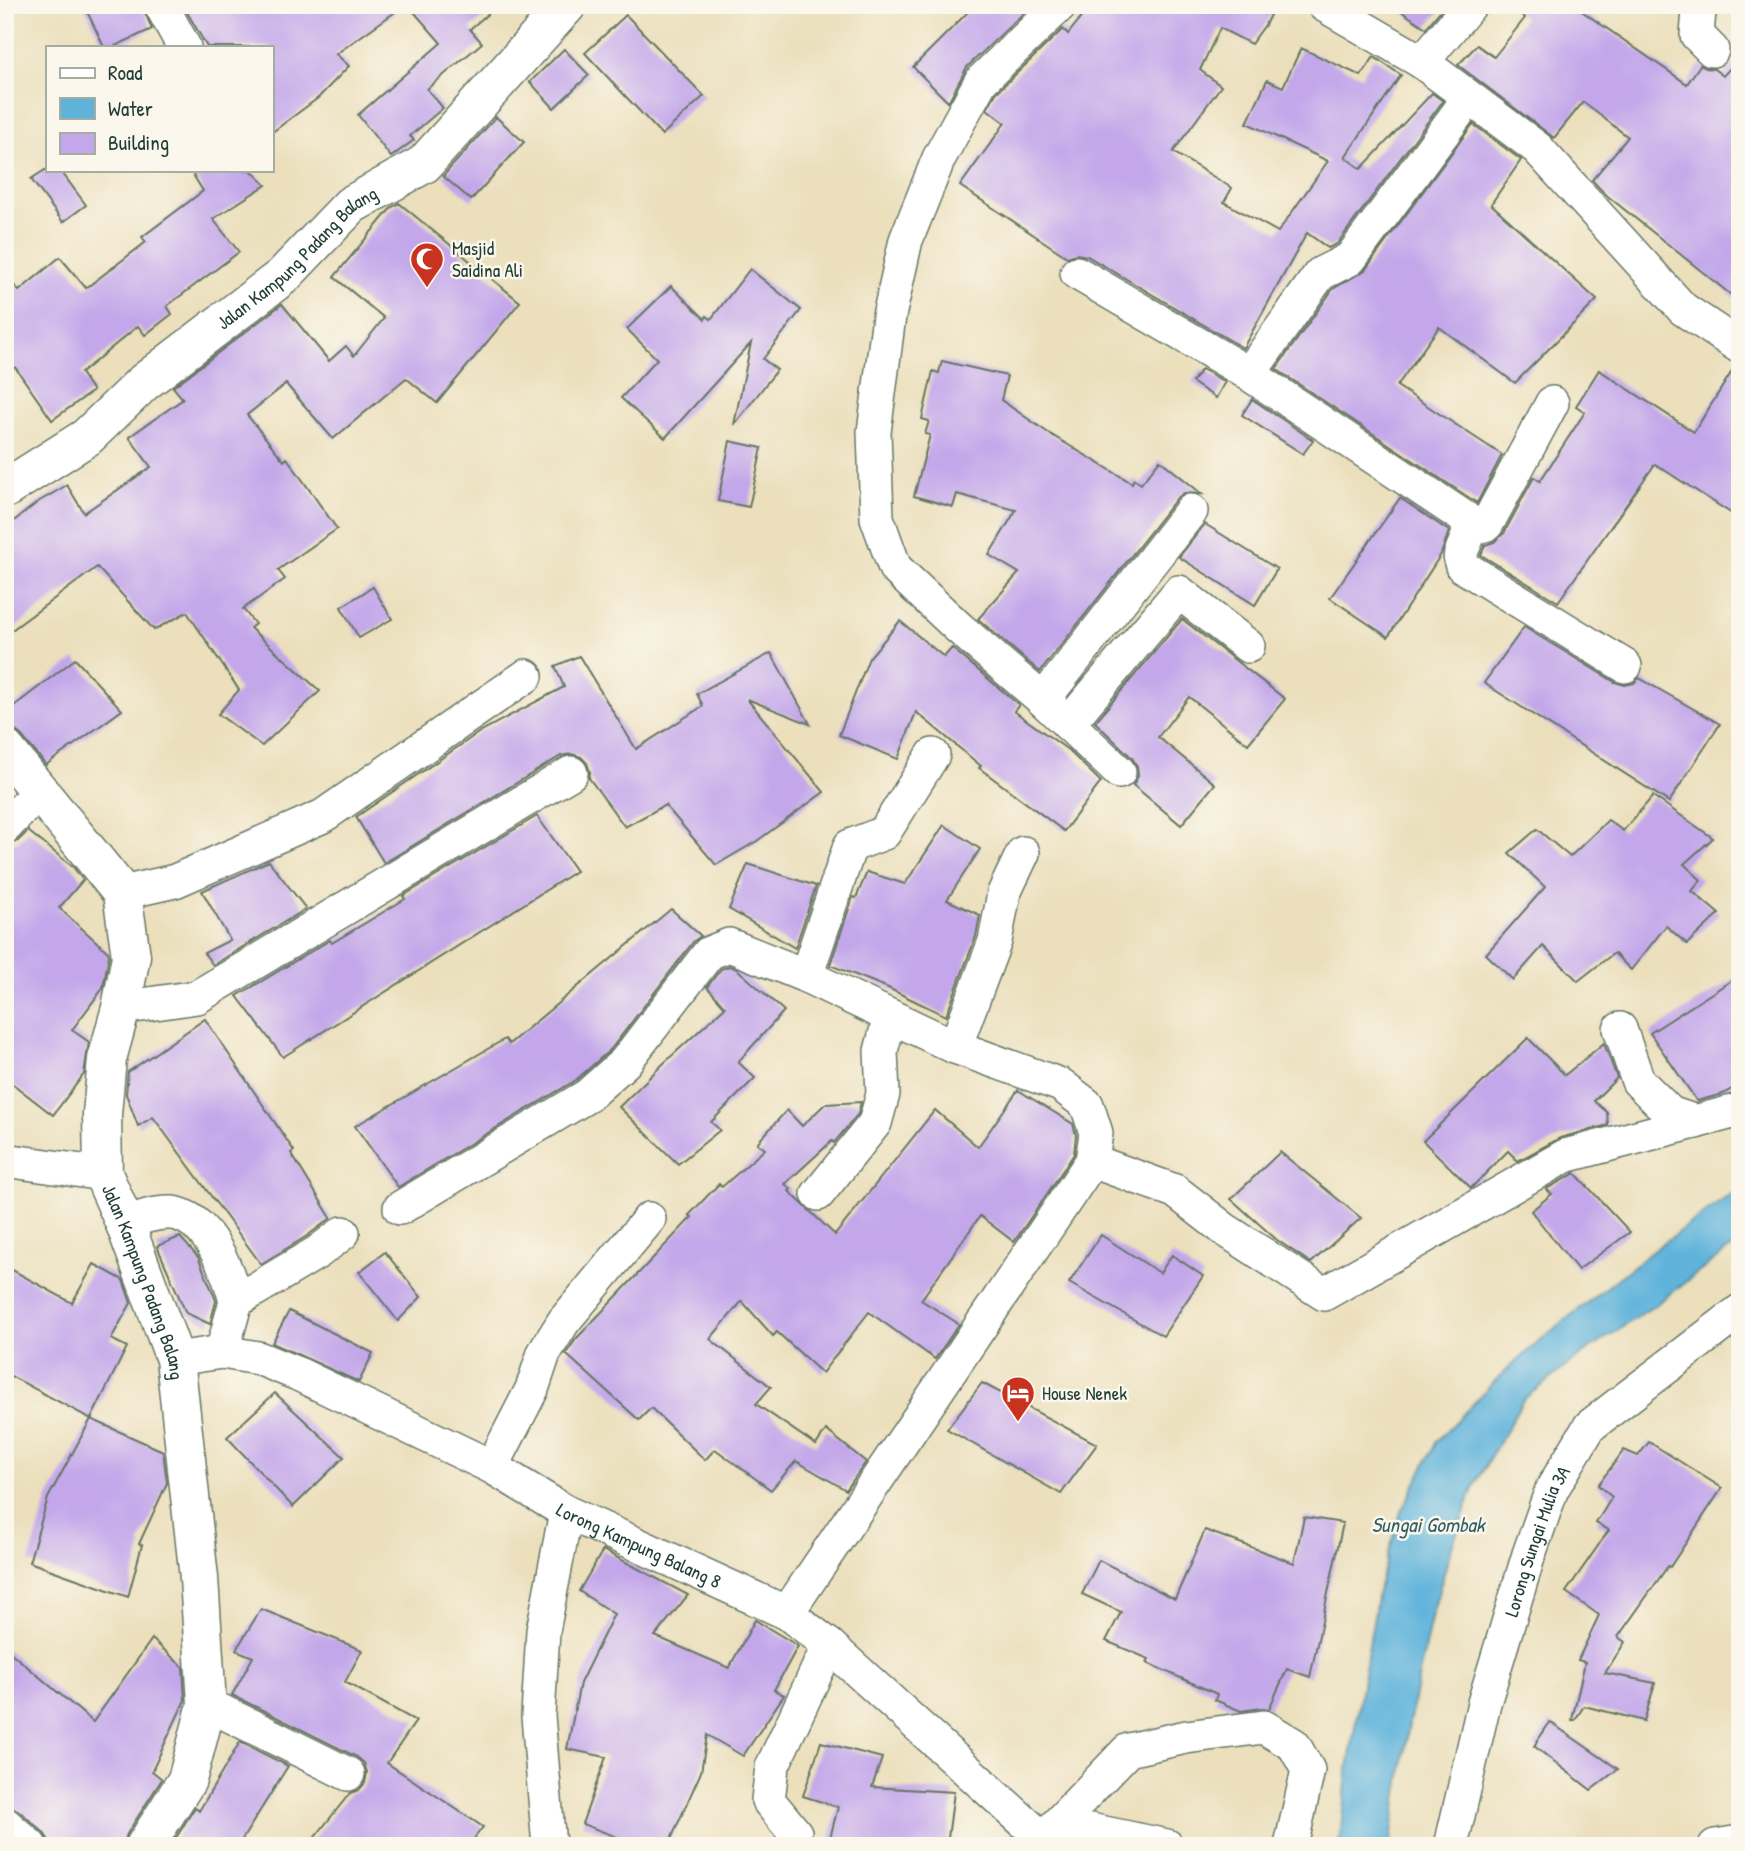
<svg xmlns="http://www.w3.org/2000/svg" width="1745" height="1851" font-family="'Patrick Hand',sans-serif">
  <rect width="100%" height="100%" fill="#fbf7ec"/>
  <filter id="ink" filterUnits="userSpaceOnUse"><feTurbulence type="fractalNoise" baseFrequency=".0143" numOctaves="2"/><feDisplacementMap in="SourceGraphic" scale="14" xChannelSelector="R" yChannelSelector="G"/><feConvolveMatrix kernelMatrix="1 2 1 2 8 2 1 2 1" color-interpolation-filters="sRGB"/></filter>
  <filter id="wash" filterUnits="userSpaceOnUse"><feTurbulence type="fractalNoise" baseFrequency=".00686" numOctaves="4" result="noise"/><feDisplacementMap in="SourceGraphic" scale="28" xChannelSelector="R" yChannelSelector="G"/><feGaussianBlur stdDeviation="1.57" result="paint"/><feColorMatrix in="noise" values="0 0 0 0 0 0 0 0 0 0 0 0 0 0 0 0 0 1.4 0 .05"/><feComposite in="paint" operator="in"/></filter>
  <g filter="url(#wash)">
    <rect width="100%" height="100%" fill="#ebdfbc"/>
    <!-- water -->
    <path fill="#5fb3db" stroke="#3f7888" stroke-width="2" d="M1740,1191V1245L1728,1250L1655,1305L1578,1357L1523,1400L1474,1486L1450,1552L1431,1618L1409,1723L1390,1846H1339L1347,1774L1379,1586L1401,1512L1437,1441L1497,1379L1540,1340L1659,1246L1733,1193Z"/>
    <g id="blocks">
      <!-- building -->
      <g fill="#c3a7ea">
        <path d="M84,5H142L152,29L113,47H104Z"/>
        <path d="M183,5H405L336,54L349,66L318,98L271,133V47H207Z"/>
        <path d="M408,5H498L470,29L482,43L427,89L443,108L410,136L414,140L391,157L358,115L441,43Z"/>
        <path d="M975,5H1032L967,67L948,102L913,67Z"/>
        <path d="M1091,5H1275L1265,25L1251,44L1220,28L1200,70L1221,86L1173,152L1232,188L1224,202L1278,232L1328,161L1247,123L1267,80L1283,87L1301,48L1361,76L1374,57L1401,75L1345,157L1361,169L1432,93L1443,101L1337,244L1328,248L1307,233L1243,348L1087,256L1076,254L1067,257L960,186L1005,123L987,109L996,93L1063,29L1068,34Z"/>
        <path d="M1392,5H1445L1426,28Z"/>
        <path d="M1510,5H1573L1687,84L1700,65L1706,68L1714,69L1723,76L1740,57V302L1605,194L1592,180L1628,137L1583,102L1554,138L1458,65L1477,45L1494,57L1525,18Z"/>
        <path d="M626,15L704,96L662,135L585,53Z"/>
        <path d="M564,49L589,75L554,108L530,82Z"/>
        <path d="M496,117L524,142L471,200L443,176Z"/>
        <path d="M1473,124L1521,160L1491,204L1597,300L1515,383L1439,327L1397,386L1502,455L1477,503L1276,369L1333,289L1365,270Z"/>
        <path d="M45,170H60L86,205L63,222L31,179Z"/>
        <path d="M190,170H251L266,185L213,219L239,252L167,306L172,314L145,335L138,326L81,373L93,391L52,420L15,367L5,376V275L19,291L60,257L86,288L146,242L142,237L203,191Z"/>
        <path d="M399,203L520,302L437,403L406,378L333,439L286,384L247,415L284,461L287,458L337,529L278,570L285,579L243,609L255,624L250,628L320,691L262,746L218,714L239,690L187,612L154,630L97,567L5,635V528L38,502L67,485L84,513L151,467L129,437L183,399L173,387L282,304L329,361L346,346L354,356L384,318L334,277L391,208Z"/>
        <path d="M750,269L801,310L763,359L777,370L734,425L751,343L665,438L621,398L657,359L627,329L671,286L705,319L707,316L711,319Z"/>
        <path d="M942,361L1007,376L1001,400L1050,434L1132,483L1134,479L1141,484L1160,460L1202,494L1184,493L1176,499L1040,672L978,619L1019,573L989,555L1016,510L957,494L953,507L914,496L930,435L925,434L929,421L922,419L933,371L939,373Z"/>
        <path d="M1736,365L1740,366V519L1655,464L1558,602L1481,555L1485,545L1494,542L1504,533L1534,477L1540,481L1585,412L1576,406L1599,370L1694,432Z"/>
        <path d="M1202,369L1225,382L1216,398L1192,382Z"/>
        <path d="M1252,399L1313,440L1303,454L1242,415Z"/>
        <path d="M730,441L762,448L749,507L718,501Z"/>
        <path d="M1400,498L1449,531L1441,554L1388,637L1330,598Z"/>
        <path d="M1205,524L1277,569L1255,605L1179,557Z"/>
        <path d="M373,587L392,619L359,638L341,607Z"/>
        <path d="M1182,619L1285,699L1248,744L1189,697L1158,737L1215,784L1181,825L1133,785L1138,776L1137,766L1132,758L1095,722Z"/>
        <path d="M900,621L944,657L952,648L1019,705L1014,711L1068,750L1101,782L1064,831L979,768L981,766L916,712L898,759L839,735L869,658Z"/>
        <path d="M1524,627L1615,682L1625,685L1634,683L1639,678L1720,724L1669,802L1484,683Z"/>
        <path d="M771,653L810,724L747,699L824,792L757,841L716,865L665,805L625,827L589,778L590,772L587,763L581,757L571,754L561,756L384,863L356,817L481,731L564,687L555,666L579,656L636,749L703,706L697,694Z"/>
        <path d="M75,659L122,710L46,765L21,735L13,729L5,728V713Z"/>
        <path d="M1653,796L1713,838L1684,864L1701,880L1692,891L1719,914L1687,944L1666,926L1631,970L1614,953L1578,981L1543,946L1513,980L1486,954L1545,887L1509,853L1537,829L1570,857L1608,820L1623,831Z"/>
        <path d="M537,816L576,871L283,1057L237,996L330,940L332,943L405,899L403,896Z"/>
        <path d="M944,825L980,849L947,900L980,915L976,936L946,1016L886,987L830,965L853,897L856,898L867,872L905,884Z"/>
        <path d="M28,831L73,867L83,880L59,908L108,952L109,955L103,988L72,1030L89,1042L84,1074L53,1115L5,1078V846L18,841Z"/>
        <path d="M269,861L306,909L213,965L204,953L230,940L202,891Z"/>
        <path d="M748,864L816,886L795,948L729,909Z"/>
        <path d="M671,909L701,936L694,941L611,1049L576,1080L398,1187L355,1126L505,1039L509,1044Z"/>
        <path d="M729,966L737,969L784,1011L738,1062L755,1078L711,1122L720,1130L678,1164L619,1107L663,1064L725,1007L707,987L721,969Z"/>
        <path d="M1740,975V1084L1723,1094L1697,1101L1650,1033Z"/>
        <path d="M205,1019L294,1151L291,1153L331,1218L307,1236L261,1264L153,1117L138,1126L126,1094L128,1072Z"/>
        <path d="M1528,1038L1565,1075L1604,1043L1617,1078L1594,1101L1607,1112L1608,1125L1560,1138L1518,1161L1508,1151L1471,1188L1423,1141Z"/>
        <path d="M1018,1090L1073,1124L1076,1135L1074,1154L1014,1242L980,1216L921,1300L959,1324L935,1359L869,1312L822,1373L777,1332L773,1336L742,1301L710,1339L771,1387L756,1404L816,1445L826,1430L866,1462L846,1490L796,1461L771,1490L715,1449L705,1460L651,1408L639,1420L566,1354L576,1339L692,1217L689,1215L719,1184L722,1187L765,1149L757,1143L787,1110L802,1126L825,1104L861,1102L858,1114L834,1143L832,1141L785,1184L791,1189L789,1191L835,1235L935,1110L978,1147Z"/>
        <path d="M1280,1152L1361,1218L1311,1263L1277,1240L1231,1199Z"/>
        <path d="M1575,1173L1630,1232L1578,1270L1531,1211L1552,1194L1546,1189Z"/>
        <path d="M1101,1235L1160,1273L1172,1255L1203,1276L1163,1336L1069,1283Z"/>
        <path d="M180,1237L198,1257L214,1295L216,1301L210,1324L186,1313L157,1246Z"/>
        <path d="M385,1252L421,1297L398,1321L359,1272Z"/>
        <path d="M94,1264L123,1280L131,1303L111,1339L127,1347L91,1419L5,1373V1266L72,1303Z"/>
        <path d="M289,1311L373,1353L359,1382L272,1343Z"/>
        <path d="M982,1383L1097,1444L1061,1494L947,1429Z"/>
        <path d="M275,1393L344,1457L293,1507L227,1437Z"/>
        <path d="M91,1419L163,1451L167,1483L139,1544L142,1545L128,1597L29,1562L48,1498Z"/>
        <path d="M1649,1442L1722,1488L1670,1567L1668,1566L1618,1637L1625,1642L1605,1673L1655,1683L1644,1721L1584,1706L1575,1720H1572L1585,1662L1578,1660L1599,1615L1566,1592L1609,1530L1596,1523L1612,1497L1598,1485L1624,1450L1638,1456Z"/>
        <path d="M1304,1517L1343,1523L1310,1677L1287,1669L1269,1709L1262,1708L1241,1711L1215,1700L1217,1694L1147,1663L1149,1659L1106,1641L1121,1612L1082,1594L1099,1560L1175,1599L1205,1530L1294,1563Z"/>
        <path d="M603,1550L688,1595L655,1636L729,1668L755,1620L798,1646L774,1690L784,1695L743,1756L707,1735L701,1772L668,1846H641L582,1824L606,1757L567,1749L580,1683L614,1614L579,1591Z"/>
        <path d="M261,1609L362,1650L345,1682L416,1721L387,1763L483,1827L468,1846H308L350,1793L359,1790L365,1783L367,1772L364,1763L357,1757L232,1695L253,1657L236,1650Z"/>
        <path d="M152,1639L183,1667L185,1700L152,1771L162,1779L127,1834L123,1846H49L48,1839L43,1832L18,1810L5,1805V1648L93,1722Z"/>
        <path d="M1550,1722L1618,1769L1591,1790L1534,1746Z"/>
        <path d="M240,1742L288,1766L238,1846H171L195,1807L199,1811Z"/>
        <path d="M821,1742L882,1758L872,1787L954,1792L947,1846H828L838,1807L803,1796Z"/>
      </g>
    </g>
  </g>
  <g filter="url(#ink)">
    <use href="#blocks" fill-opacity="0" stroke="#667664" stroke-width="2"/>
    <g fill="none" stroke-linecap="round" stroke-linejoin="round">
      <!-- street casing -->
      <g stroke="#667664" stroke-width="36">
        <g id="street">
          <path d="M161,5L184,47"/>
          <path d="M1060,5L981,81L939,158L906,240L889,316L874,432L877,518L895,568L959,628L1043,700L1119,772"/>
          <path d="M1324,5L1422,62L1537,148L1683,309L1740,347"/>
          <path d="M1703,5L1699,11L1697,35L1712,50"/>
          <path d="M1422,62L1470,5"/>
          <path d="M1077,273L1249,374L1465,518L1469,530L1487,524L1552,403"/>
          <path d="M1249,374L1320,274L1350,259L1469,98"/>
          <path d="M1469,530C1468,544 1456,552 1462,566L1625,666"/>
          <path d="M1043,700L1191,511"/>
          <path d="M1068,724L1179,592L1248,646"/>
          <path d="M5,827L40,791"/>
          <path d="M122,893L175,881L323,816L526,676"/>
          <path d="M806,976L850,846L884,833L933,755"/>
          <path d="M121,1008L197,997L571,773"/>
          <path d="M1620,1029L1638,1081L1670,1113L1696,1122"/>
          <path d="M955,1047L995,941L1004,893L1023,853"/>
          <path d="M5,1160L103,1174"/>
          <path d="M1092,1161L1175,1191L1224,1229L1324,1294L1565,1156L1740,1110"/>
          <path d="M818,1194L875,1123L883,1094L881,1051L890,1016"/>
          <path d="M400,1208L587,1096L625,1062L709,953L729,945L806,976L955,1047L1061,1085L1087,1105L1096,1133L1092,1161L787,1613"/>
          <path d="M125,1224C140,1218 155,1212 172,1213C208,1217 228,1271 236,1301"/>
          <path d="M222,1352L236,1301L318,1252L343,1233"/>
          <path id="s1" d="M175,1359L222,1352L258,1358L298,1374L492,1467L566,1512L787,1613L829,1645L1043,1839L1042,1846"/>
          <path d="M492,1467L532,1389L544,1353L564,1321L649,1219"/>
          <path d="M207,1704L348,1774"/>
          <path d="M5,1824L30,1846"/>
          <path d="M1043,1839L1128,1750L1186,1737L1264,1727L1294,1745L1308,1770L1291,1846"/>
          <path d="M1043,1839L1090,1830L1167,1846"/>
          <path d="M549,1846L538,1716L543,1631L566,1512"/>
          <path d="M792,1846L795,1833L768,1800L772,1767L829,1645"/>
          <path id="s2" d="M1451,1846L1484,1703L1529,1554L1552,1489L1590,1426L1740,1311"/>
          <path d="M1715,1846L1740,1842"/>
        </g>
      </g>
      <!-- secondary casing -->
      <g stroke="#667664" stroke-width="41">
        <g id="secondary">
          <path id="s3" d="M5,489L87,437L143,383L283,276L351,205L424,164L567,5"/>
          <path id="s4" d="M5,749L122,893L131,956L121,1008L107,1059L102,1114L103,1174L125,1224L175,1359L199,1578L207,1704L187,1780L145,1846"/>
        </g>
      </g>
      <!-- street -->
      <use href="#street" stroke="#fff" stroke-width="33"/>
      <!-- secondary -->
      <use href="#secondary" stroke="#fff" stroke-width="38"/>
    </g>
  </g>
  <!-- icons -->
  <defs>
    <g id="mosque-pin" transform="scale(1.75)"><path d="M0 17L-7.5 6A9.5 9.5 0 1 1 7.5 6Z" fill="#c8321e" stroke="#fbf7ec"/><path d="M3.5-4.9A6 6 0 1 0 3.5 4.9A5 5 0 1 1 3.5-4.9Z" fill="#fff"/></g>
    <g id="hotel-pin" transform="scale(1.75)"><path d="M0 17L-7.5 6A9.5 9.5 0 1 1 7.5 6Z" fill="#c8321e" stroke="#fbf7ec"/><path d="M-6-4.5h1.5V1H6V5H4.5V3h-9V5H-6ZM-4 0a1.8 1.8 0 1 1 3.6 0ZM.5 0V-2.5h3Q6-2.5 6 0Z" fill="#fff"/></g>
  </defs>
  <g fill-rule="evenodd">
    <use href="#mosque-pin" x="427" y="259"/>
    <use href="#hotel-pin" x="1018" y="1393"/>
  </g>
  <g text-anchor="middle" stroke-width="5" stroke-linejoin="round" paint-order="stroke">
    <!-- poi labels -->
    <g font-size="19" fill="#1f3d34" stroke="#fbf7ec" text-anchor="start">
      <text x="452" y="255">Masjid<tspan x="452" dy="22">Saidina Ali</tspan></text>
      <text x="1042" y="1400">House Nenek</text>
    </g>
    <!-- street labels -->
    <g font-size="19" fill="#1f3d34" stroke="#fbf7ec">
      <text dy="7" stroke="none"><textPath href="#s3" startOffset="374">Jalan Kampung Padang Balang</textPath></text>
      <text dy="7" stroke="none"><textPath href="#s4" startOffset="586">Jalan Kampung Padang Balang</textPath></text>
      <text dy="7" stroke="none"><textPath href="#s2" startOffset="317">Lorong Sungai Mulia 3A</textPath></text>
      <text dy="7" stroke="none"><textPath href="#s1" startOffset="509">Lorong Kampung Balang 8</textPath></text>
    </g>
    <!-- water labels -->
    <g font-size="21" font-style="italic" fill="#326066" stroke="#fbf7ec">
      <text x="1428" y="1532">Sungai Gombak</text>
    </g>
  </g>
  <!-- margin -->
  <rect width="1745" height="1851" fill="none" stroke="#fbf7ec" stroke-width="28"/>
  <!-- legend -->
  <rect x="46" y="46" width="228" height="126" fill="#fbf7ec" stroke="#a3ada2" stroke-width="2"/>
  <rect x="60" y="68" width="35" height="10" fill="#ffffff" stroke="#a3ada2" stroke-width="2"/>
  <text x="108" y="80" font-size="21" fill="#1f3d34">Road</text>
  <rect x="60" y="98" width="35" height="21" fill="#5fb3db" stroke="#a3ada2" stroke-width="2"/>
  <text x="108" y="116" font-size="21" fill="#1f3d34">Water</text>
  <rect x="60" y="133" width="35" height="21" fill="#c3a7ea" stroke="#a3ada2" stroke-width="2"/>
  <text x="108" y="150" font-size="21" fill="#1f3d34">Building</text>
</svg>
